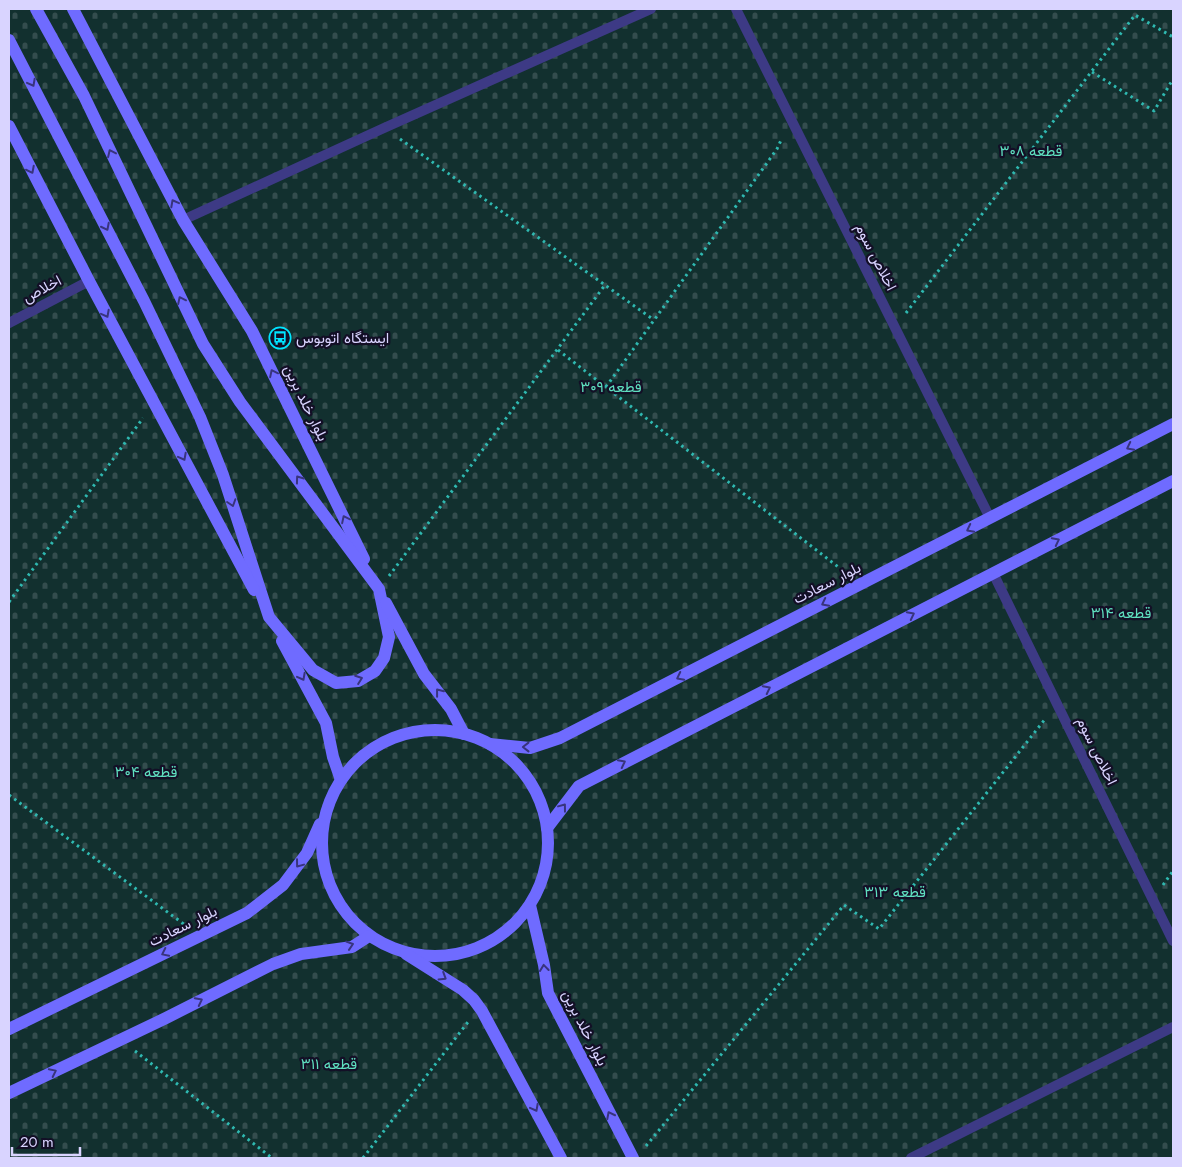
<svg xmlns="http://www.w3.org/2000/svg" width="1182" height="1167" font-family="Jost,Vazirmatn,sans-serif">
  <defs>
    <pattern id="cemetery-stones" width="16" height="16" patternUnits="userSpaceOnUse" patternTransform="scale(1.25)"><rect width="16" height="16" fill="#12302f"/><path d="M2 7V4a2 2 0 0 1 4 0v3zM10 15v-3a2 2 0 0 1 4 0v3z" fill="#344d4e"/></pattern>
  </defs>
  <rect width="100%" height="100%" fill="#130f26"/>
  <!-- cemetery -->
  <rect fill="url(#cemetery-stones)" x="9" y="9" width="1164" height="1149"/>
  <g fill="none" stroke-linecap="round" stroke-linejoin="round">
    <!-- path -->
    <g stroke="#2fb8b0" stroke-width="3" stroke-dasharray="2.5 4" stroke-linecap="butt">
      <path d="M1092,72L1154,111L1173,79"/>
      <path d="M400,139L654,320"/>
      <path d="M906,313L1135,15L1173,37"/>
      <path d="M558,350L846,573"/>
      <path d="M606,387L777,149L782,138"/>
      <path d="M389,576L605,285"/>
      <path d="M9,602L143,418"/>
      <path d="M9,795L185,925"/>
      <path d="M1163,885L1173,871"/>
      <path d="M135,1051L272,1158"/>
      <path d="M646,1146L844,905L879,929L1046,718"/>
      <path d="M363,1158L468,1022"/>
    </g>
    <!-- lane -->
    <g stroke="#3d3a85" stroke-width="10">
      <path d="M736,9L990,518"/>
      <path d="M183,220L384,128L651,9"/>
      <path d="M9,323L89,281"/>
      <path d="M993,573L1173,941"/>
      <path d="M911,1158L1173,1027"/>
    </g>
    <!-- secondary -->
    <g stroke="#6f6bff" stroke-width="12">
      <path d="M73,9L183,220L252,331L364,559"/>
      <path d="M9,40L144,301L200,417L223,475L269,617L313,670L336,683L358,681L375,671L384,658L389,637L379,589L240,402L203,344L84,96L36,9"/>
      <path d="M9,126L89,281L254,590"/>
      <path d="M386,603L424,674L451,709L464,734"/>
      <path d="M282,641L326,723L333,757L341,780"/>
      <circle cx="435" cy="843" r="113"/>
      <path d="M490,744L530,748L560,738L1173,424"/>
      <path d="M547,828L579,786L1173,481"/>
      <path d="M530,905L544,965L548,993L633,1158"/>
      <path d="M406,954L463,990L474,1000L482,1011L561,1158"/>
      <path d="M9,1029L247,913L283,885L307,853L320,824"/>
      <path d="M9,1093L166,1018L273,964L301,954L352,947L369,936"/>
    </g>
  </g>
  <!-- one-way arrows -->
  <defs><path id="oneway-chevron" d="M-2-3.5L2.5 0L-2 3.5" fill="none" stroke-width="1.6" stroke-linecap="round" stroke-linejoin="round" transform="scale(1.25)"/></defs>
  <g stroke="#38347d">
    <use href="#oneway-chevron" transform="translate(32 83) rotate(62)"/>
    <use href="#oneway-chevron" transform="translate(111 153) rotate(-115)"/>
    <use href="#oneway-chevron" transform="translate(31 170) rotate(63)"/>
    <use href="#oneway-chevron" transform="translate(174 203) rotate(-118)"/>
    <use href="#oneway-chevron" transform="translate(106 227) rotate(63)"/>
    <use href="#oneway-chevron" transform="translate(181 300) rotate(-116)"/>
    <use href="#oneway-chevron" transform="translate(106 314) rotate(62)"/>
    <use href="#oneway-chevron" transform="translate(273 373) rotate(-116)"/>
    <use href="#oneway-chevron" transform="translate(1130 447) rotate(153)"/>
    <use href="#oneway-chevron" transform="translate(183 457) rotate(62)"/>
    <use href="#oneway-chevron" transform="translate(299 479) rotate(-126)"/>
    <use href="#oneway-chevron" transform="translate(232 503) rotate(72)"/>
    <use href="#oneway-chevron" transform="translate(345 519) rotate(-116)"/>
    <use href="#oneway-chevron" transform="translate(970 529) rotate(153)"/>
    <use href="#oneway-chevron" transform="translate(1056 541) rotate(-27)"/>
    <use href="#oneway-chevron" transform="translate(825 603) rotate(153)"/>
    <use href="#oneway-chevron" transform="translate(911 615) rotate(-27)"/>
    <use href="#oneway-chevron" transform="translate(302 677) rotate(62)"/>
    <use href="#oneway-chevron" transform="translate(680 677) rotate(153)"/>
    <use href="#oneway-chevron" transform="translate(359 679) rotate(-20)"/>
    <use href="#oneway-chevron" transform="translate(767 689) rotate(-27)"/>
    <use href="#oneway-chevron" transform="translate(439 692) rotate(-128)"/>
    <use href="#oneway-chevron" transform="translate(526 747) rotate(180)"/>
    <use href="#oneway-chevron" transform="translate(622 763) rotate(-27)"/>
    <use href="#oneway-chevron" transform="translate(563 807) rotate(-53)"/>
    <use href="#oneway-chevron" transform="translate(299 864) rotate(127)"/>
    <use href="#oneway-chevron" transform="translate(350 945) rotate(-18)"/>
    <use href="#oneway-chevron" transform="translate(165 953) rotate(154)"/>
    <use href="#oneway-chevron" transform="translate(544 968) rotate(-97)"/>
    <use href="#oneway-chevron" transform="translate(443 977) rotate(32)"/>
    <use href="#oneway-chevron" transform="translate(199 1001) rotate(-27)"/>
    <use href="#oneway-chevron" transform="translate(53 1072) rotate(-26)"/>
    <use href="#oneway-chevron" transform="translate(535 1108) rotate(62)"/>
    <use href="#oneway-chevron" transform="translate(610 1115) rotate(-117)"/>
  </g>
  <!-- icons -->
  <defs>
    <g id="bus-ring" transform="scale(1.125)"><circle r="9.5" fill="#130f26" stroke="#00e5ff" stroke-width="1.5"/><path d="M-5-6H5V4H4V6H2V4H-2V6H-4V4H-5ZM-3.5-4V0h7V-4ZM-3.5 1.2v1.5H-2V1.2ZM2 1.2v1.5H3.5V1.2Z" fill="#00e5ff"/></g>
  </defs>
  <g fill-rule="evenodd">
    <use href="#bus-ring" x="280" y="338"/>
  </g>
  <g text-anchor="middle" stroke-width="4.5" stroke-linejoin="round" paint-order="stroke">
    <!-- park labels -->
    <g font-size="15" fill="#5fe0c0" stroke="#130f26">
      <text x="1031" y="156">قطعه ۳۰۸</text>
      <text x="611" y="392">قطعه ۳۰۹</text>
      <text x="1121" y="618">قطعه ۳۱۴</text>
      <text x="146" y="777">قطعه ۳۰۴</text>
      <text x="895" y="897">قطعه ۳۱۳</text>
      <text x="329" y="1069">قطعه ۳۱۱</text>
    </g>
    <!-- street labels -->
    <g font-size="15" fill="#d9d4ff" stroke="#130f26">
      <text transform="translate(876 257) rotate(63)" y="5">اخلاص سوم</text>
      <text transform="translate(42 289) rotate(-28)" y="5">اخلاص</text>
      <text transform="translate(306 403) rotate(64)" y="5">بلوار خلد برین</text>
      <text transform="translate(827 583) rotate(-27)" y="5">بلوار سعادت</text>
      <text transform="translate(1097 751) rotate(64)" y="5">اخلاص سوم</text>
      <text transform="translate(183 926) rotate(-26)" y="5">بلوار سعادت</text>
      <text transform="translate(585 1028) rotate(63)" y="5">بلوار خلد برین</text>
    </g>
    <!-- poi labels -->
    <g font-size="15" fill="#d9d4ff" stroke="#130f26" text-anchor="start">
      <text x="296" y="343">ایستگاه اتوبوس</text>
    </g>
  </g>
  <!-- border -->
  <rect width="1182" height="1167" fill="none" stroke="#d9d4ff" stroke-width="20"/>
  <!-- scale -->
  <path d="M12 1147v8h68v-8" fill="none" stroke="#d9d4ff" stroke-width="2.5"/>
  <text x="20" y="1147" font-size="15" fill="#d9d4ff" stroke="#130f26" stroke-width="4" paint-order="stroke">20 m</text>
</svg>
